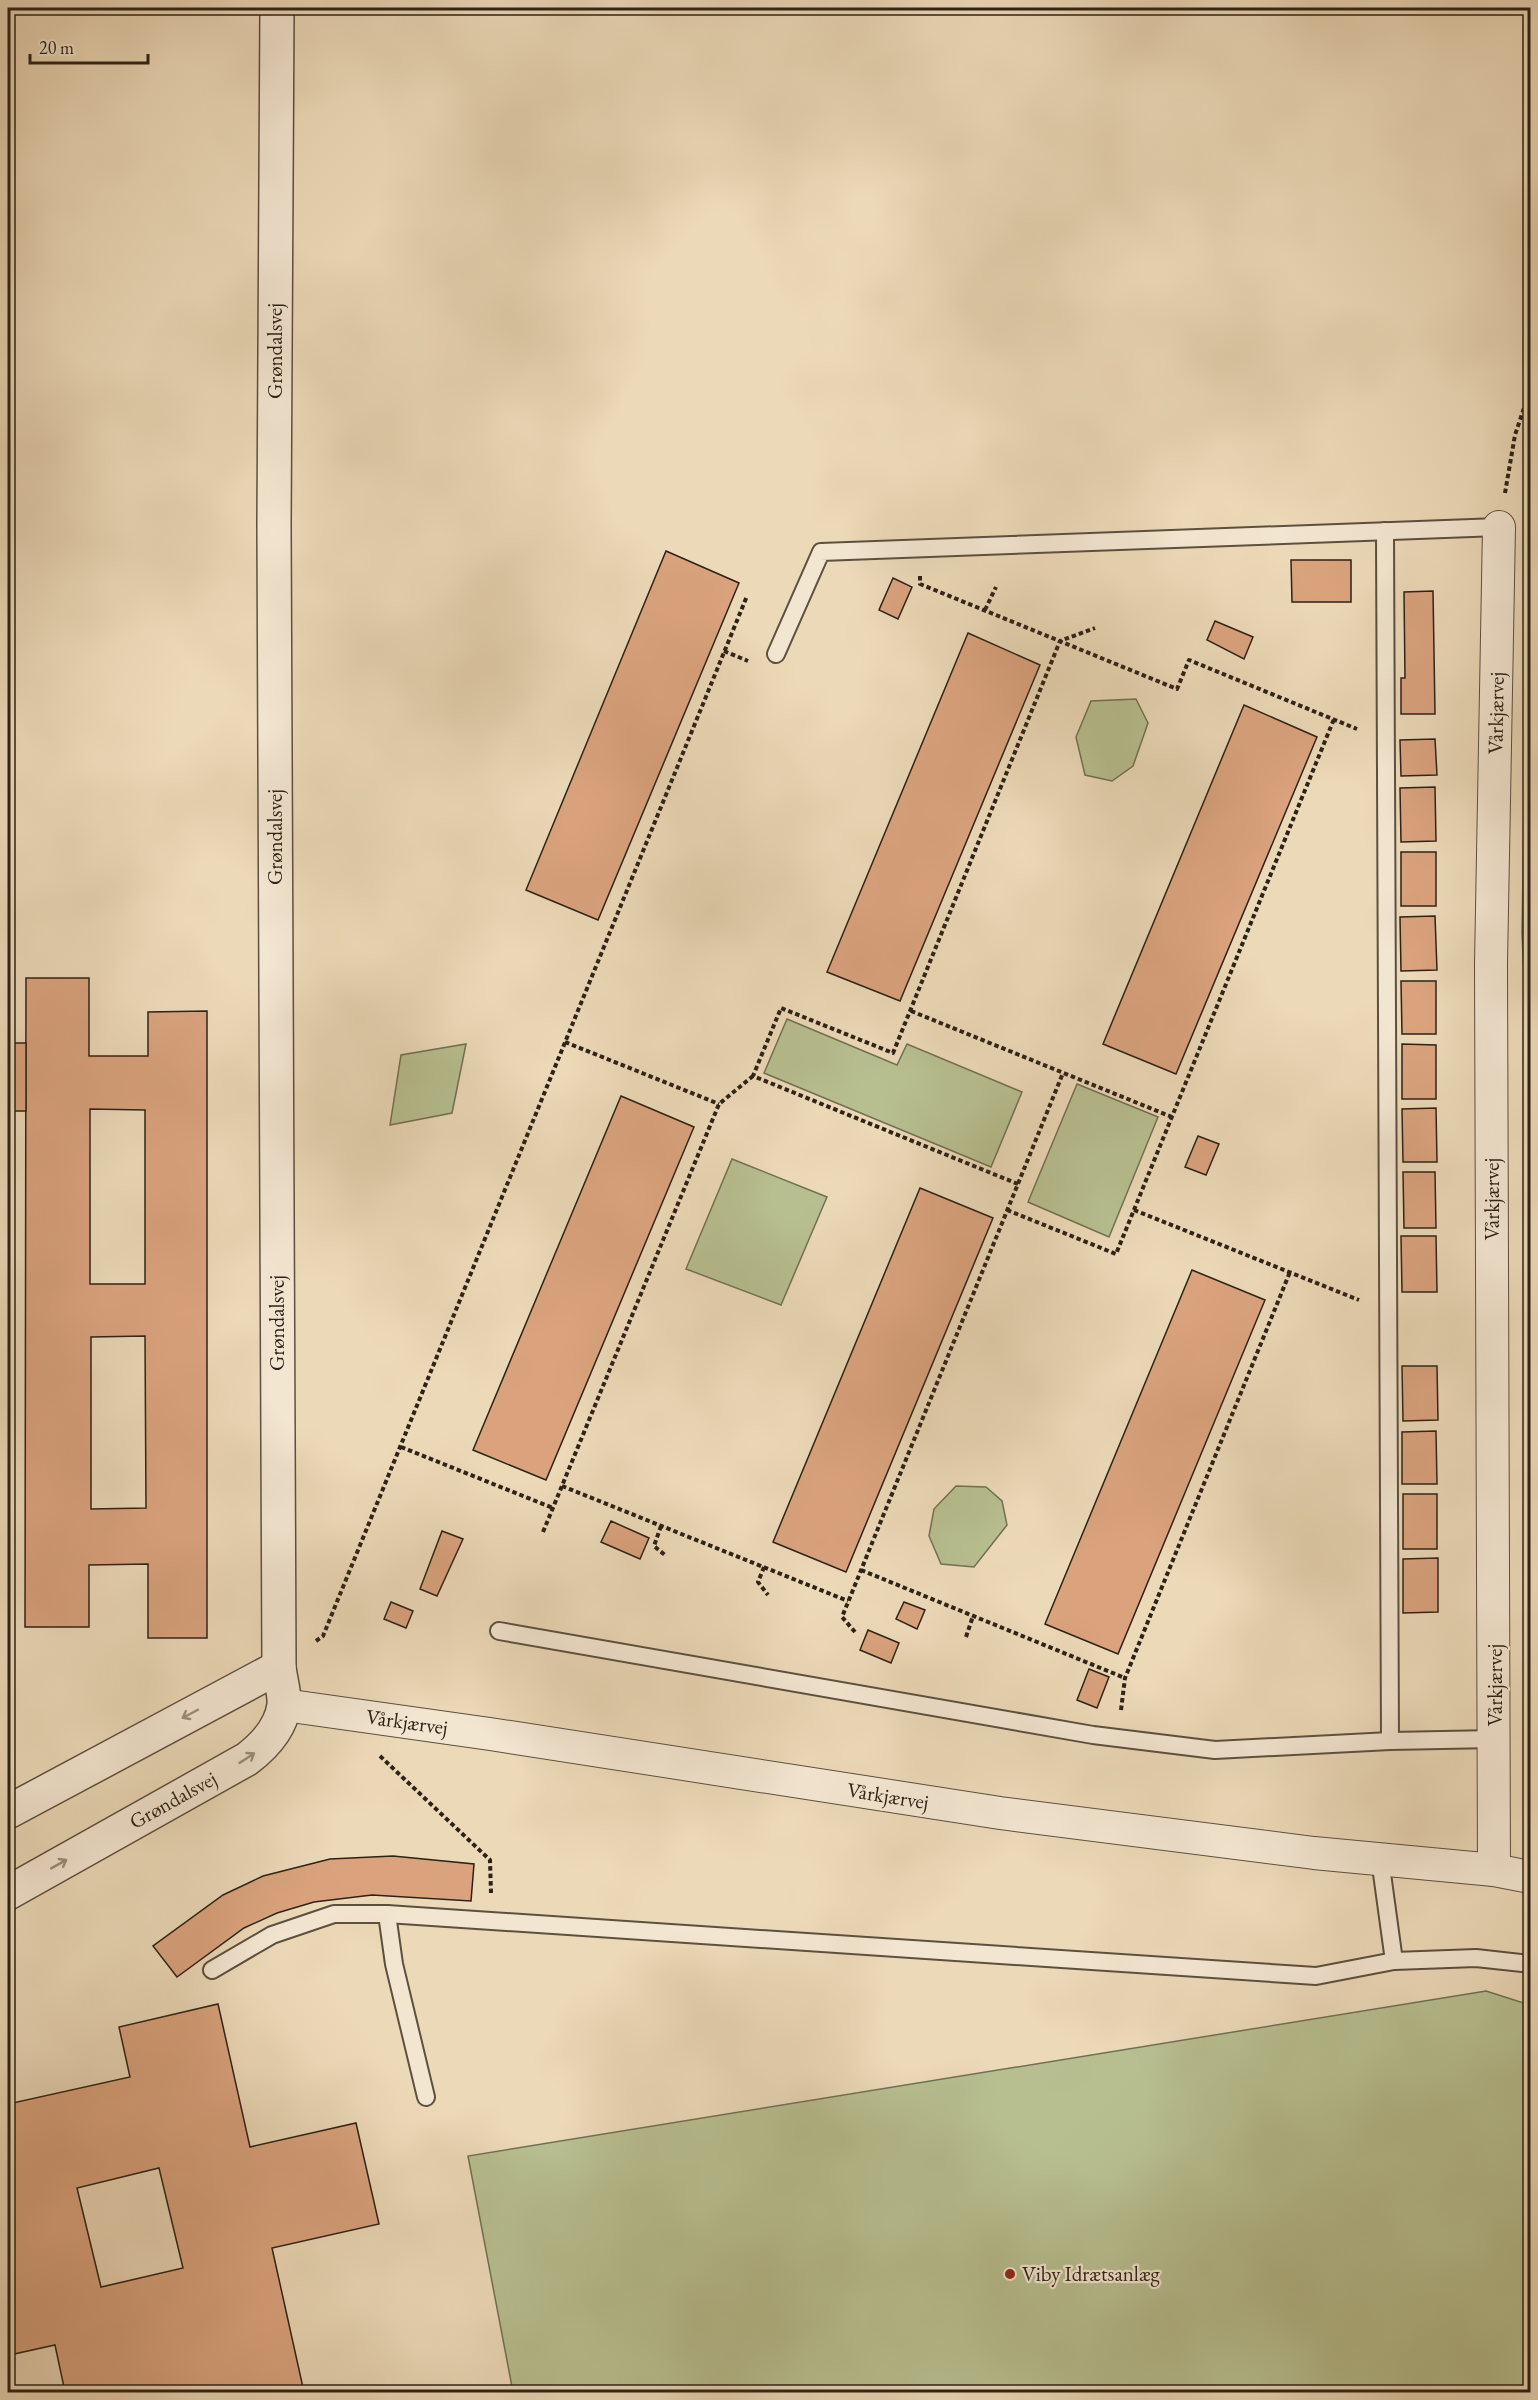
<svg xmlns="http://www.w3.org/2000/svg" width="1538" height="2400" font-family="'EB Garamond',serif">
  <rect width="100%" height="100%" fill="#ecd9b8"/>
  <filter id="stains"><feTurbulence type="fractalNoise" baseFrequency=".00333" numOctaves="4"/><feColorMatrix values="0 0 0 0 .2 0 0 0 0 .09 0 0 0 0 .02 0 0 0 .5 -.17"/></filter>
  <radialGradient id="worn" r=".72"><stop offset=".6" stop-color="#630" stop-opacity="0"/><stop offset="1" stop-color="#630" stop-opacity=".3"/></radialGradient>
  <!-- green -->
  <g fill="#b7bf90" stroke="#727054" stroke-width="1.5">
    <path d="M1530,449V1110L1522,933Z"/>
    <path d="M1136,699L1148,723L1133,766L1112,781L1085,775L1076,737L1091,701Z"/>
    <path d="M787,1019L897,1065L907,1044L1022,1092L991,1167L764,1073Z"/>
    <path d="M466,1044L452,1113L390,1125L401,1055Z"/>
    <path d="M1077,1084L1158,1117L1109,1237L1028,1202Z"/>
    <path d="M732,1159L827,1197L781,1305L686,1269Z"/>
    <path d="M956,1486L986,1487L1002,1501L1007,1525L974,1567L941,1564L929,1536L934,1509Z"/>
    <path d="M1486,1991L1530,2005V2392H513L468,2156Z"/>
  </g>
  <!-- building -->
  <g fill="#daa37e" stroke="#2c2217" stroke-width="1.5" fill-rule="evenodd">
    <path d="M666,551L739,583L598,920L526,890Z"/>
    <path d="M1291,560H1351V602H1292Z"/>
    <path d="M893,578L912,587L898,619L879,610Z"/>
    <path d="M1433,591L1435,714H1401V678H1405L1404,592Z"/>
    <path d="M1215,621L1253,637L1244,659L1207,640Z"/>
    <path d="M968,633L1040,665L900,1001L827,972Z"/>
    <path d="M1244,705L1317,737L1176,1074L1103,1044Z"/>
    <path d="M1435,739L1437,775L1401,776L1400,740Z"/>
    <path d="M1435,787L1436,841L1401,842L1400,788Z"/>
    <rect x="1401" y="852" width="35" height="54"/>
    <path d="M1435,916L1437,970L1401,971L1400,917Z"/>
    <path d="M26,978H89V1056H148V1012L207,1011V1638H148V1564L89,1565V1627H25ZM90,1109L145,1110V1284H90ZM145,1336L146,1508L91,1509V1337Z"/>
    <path d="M1401,981H1436V1034H1402Z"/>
    <rect x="8" y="1043" width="18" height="68"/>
    <path d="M1402,1044L1436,1045V1099H1402Z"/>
    <path d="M621,1096L694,1127L546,1480L473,1450Z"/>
    <path d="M1436,1108L1437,1162H1403L1402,1109Z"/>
    <path d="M1198,1136L1219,1144L1206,1175L1185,1167Z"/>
    <path d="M1403,1172H1435L1436,1228H1404Z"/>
    <path d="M920,1188L993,1218L846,1572L773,1542Z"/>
    <path d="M1401,1236H1436L1437,1292H1402Z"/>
    <path d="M1192,1270L1265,1300L1118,1654L1045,1624Z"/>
    <path d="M1402,1366H1437L1438,1420L1403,1421Z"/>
    <path d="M1436,1431L1437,1484H1402V1432Z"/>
    <rect x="1403" y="1494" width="34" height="55"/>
    <path d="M611,1521L649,1538L640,1559L601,1542Z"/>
    <path d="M442,1531L463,1539L437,1596L420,1589Z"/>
    <path d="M1438,1558V1612L1403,1613V1559Z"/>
    <path d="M391,1602L413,1611L406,1628L384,1619Z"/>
    <path d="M904,1602L925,1610L917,1629L896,1619Z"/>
    <path d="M868,1630L899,1643L891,1663L860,1650Z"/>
    <path d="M1089,1669L1109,1677L1097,1708L1077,1700Z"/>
    <path d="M393,1856L474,1864L471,1901L372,1895L314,1902L277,1913L244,1928L177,1977L153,1946L223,1895L263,1876L330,1859Z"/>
    <path d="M218,2004L250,2147L356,2123L379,2224L272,2248L304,2392H65L55,2345L14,2354L8,2324V2104L130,2077L119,2027ZM159,2168L183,2268L101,2287L77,2188Z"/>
  </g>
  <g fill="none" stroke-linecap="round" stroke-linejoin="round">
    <!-- service casing -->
    <g stroke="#5c503f" stroke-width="20">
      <g id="service">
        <path d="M1385,531L1390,1741"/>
        <path d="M776,654L821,552L1499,527"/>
        <path d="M499,1631L1093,1735L1215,1750L1390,1741L1495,1739"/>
        <path d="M1380,1859L1394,1961"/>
        <path d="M387,1914L394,1964L426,2097"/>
        <path d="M212,1970L272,1935L334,1914H387L1316,1976L1394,1961L1476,1958L1530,1964"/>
      </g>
    </g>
    <!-- minor casing -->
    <g stroke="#5c503f" stroke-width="34">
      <g id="minor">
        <path d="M284,1705L490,1734L1000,1813L1314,1853L1494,1870L1530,1877"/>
        <path d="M1494,1870L1491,964L1499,527"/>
      </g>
    </g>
    <!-- tertiary casing -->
    <g stroke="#5c503f" stroke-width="36">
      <g id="tertiary">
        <path d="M8,1812L279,1667"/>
        <path d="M8,1893L247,1759C264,1746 281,1728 284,1705C285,1694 280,1678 279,1667L274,525L277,8"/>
      </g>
    </g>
    <!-- path -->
    <g stroke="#2c2217" stroke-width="4" stroke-dasharray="4.5 3" stroke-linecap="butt">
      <path d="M1505,493L1515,435L1530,390"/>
      <path d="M920,576V584L1177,689L1189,660L1357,729"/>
      <path d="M985,610L996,587"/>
      <path d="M724,651L748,661"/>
      <path d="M911,1011L1172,1117"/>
      <path d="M565,1042L719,1104"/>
      <path d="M1018,1184L753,1076L781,1008L893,1053L1060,641L1095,628"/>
      <path d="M1007,1210L1116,1254L1334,719"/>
      <path d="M1134,1210L1359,1300"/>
      <path d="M401,1447L553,1508"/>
      <path d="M562,1486L848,1601"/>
      <path d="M661,1526L654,1546L665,1555"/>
      <path d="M543,1532L719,1104L753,1076"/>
      <path d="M764,1567L758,1582L768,1595"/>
      <path d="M861,1570L1125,1678"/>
      <path d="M855,1632L842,1617L1063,1073"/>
      <path d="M966,1637L973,1616"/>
      <path d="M316,1641L323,1636L747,596"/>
      <path d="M1121,1710L1125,1678L1290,1272"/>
      <path d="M380,1756L490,1860L491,1893"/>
    </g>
    <!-- service -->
    <use href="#service" stroke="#f3e6d1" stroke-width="16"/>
    <!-- minor -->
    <use href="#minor" stroke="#f3e6d1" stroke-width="32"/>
    <!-- tertiary -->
    <use href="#tertiary" stroke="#f3e6d1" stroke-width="33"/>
  </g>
  <!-- one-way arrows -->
  <defs><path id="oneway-shaft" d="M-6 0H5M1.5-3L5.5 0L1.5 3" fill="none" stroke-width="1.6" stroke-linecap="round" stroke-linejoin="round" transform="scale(1.5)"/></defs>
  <g stroke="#998e7d">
    <use href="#oneway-shaft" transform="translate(190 1714) rotate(152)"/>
    <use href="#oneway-shaft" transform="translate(247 1758) rotate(-33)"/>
    <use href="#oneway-shaft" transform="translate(59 1864) rotate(-29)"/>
  </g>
  <!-- markers -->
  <circle fill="#8f2418" stroke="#f3e6d1" stroke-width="2" cx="1010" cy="2274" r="6"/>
  <g text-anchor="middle" stroke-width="4.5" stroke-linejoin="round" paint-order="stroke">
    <!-- street labels -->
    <g font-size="21" fill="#2c2217" stroke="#f3e6d1">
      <text transform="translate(275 351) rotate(-90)" y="7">Grøndalsvej</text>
      <text transform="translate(1496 713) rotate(-89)" y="7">Vårkjærvej</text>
      <text transform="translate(275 837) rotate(-90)" y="7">Grøndalsvej</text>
      <text transform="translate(1492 1199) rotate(-90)" y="7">Vårkjærvej</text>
      <text transform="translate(277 1323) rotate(-90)" y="7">Grøndalsvej</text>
      <text transform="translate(1495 1685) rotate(-90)" y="7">Vårkjærvej</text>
      <text transform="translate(407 1722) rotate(8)" y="7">Vårkjærvej</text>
      <text transform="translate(888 1796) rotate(9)" y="7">Vårkjærvej</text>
      <text transform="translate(173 1800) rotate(-29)" y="7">Grøndalsvej</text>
    </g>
    <!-- poi labels -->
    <g font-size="21" fill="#2c2217" stroke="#f3e6d1" text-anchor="start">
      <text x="1022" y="2281">Viby Idrætsanlæg</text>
    </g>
  </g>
  <!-- margin -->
  <rect width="1538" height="2400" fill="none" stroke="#ecd9b8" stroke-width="30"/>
  <rect x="9" y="9" width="1520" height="2382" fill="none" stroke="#2c2217" stroke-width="3"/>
  <rect x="15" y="15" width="1508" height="2370" fill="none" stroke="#2c2217" stroke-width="1.5"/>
  <!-- scale -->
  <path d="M30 54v9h118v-9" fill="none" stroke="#2c2217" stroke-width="3"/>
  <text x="39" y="54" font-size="18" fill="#2c2217" stroke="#f3e6d1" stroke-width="4.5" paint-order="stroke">20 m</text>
  <rect width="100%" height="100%" filter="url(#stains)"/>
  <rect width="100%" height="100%" fill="url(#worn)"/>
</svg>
